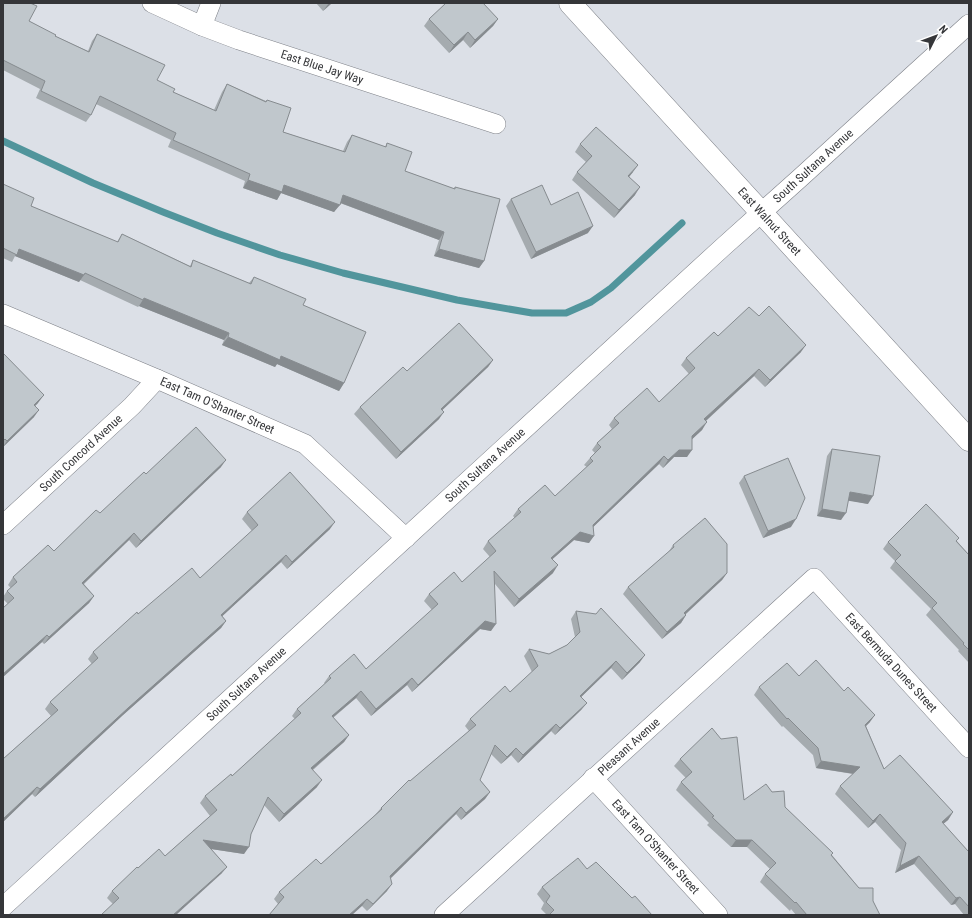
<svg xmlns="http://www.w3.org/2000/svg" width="972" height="918" font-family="'Roboto Condensed',sans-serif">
  <rect width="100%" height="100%" fill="#dce0e7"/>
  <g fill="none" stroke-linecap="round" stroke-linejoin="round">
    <!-- stream -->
    <path stroke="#51959c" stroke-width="7" d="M3,141L93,183L163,212L217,233L280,255L343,273L457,300L532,313H566L591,302L611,288L682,223"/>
    <!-- minor casing -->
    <g stroke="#7c7f86" stroke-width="20">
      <g id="minor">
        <path id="s1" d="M152,3L202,26L239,40L496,124"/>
        <path d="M202,26L211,3"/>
        <path id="s2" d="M3,314L157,379L305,444L406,538"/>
        <path id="s3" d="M3,525L132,406L157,379"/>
        <path id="s4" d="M593,778L718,915"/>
        <path id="s5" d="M3,907L723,247L800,178L969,24"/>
        <path id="s6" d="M444,915L814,578L969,748"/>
      </g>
    </g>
    <!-- tertiary casing -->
    <g stroke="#7c7f86" stroke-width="23">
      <g id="tertiary">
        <path id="s7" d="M570,3L969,440"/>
      </g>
    </g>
    <!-- minor -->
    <use href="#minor" stroke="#fff" stroke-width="19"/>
    <!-- tertiary -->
    <use href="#tertiary" stroke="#fff" stroke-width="22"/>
  </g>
  <!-- wall -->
  <g fill="#a5abaf">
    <path d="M3,3L29,21L55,36L88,51L92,41L97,34L173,92L214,110L222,92L227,84L266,101L267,100L283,132L343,151L347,142L352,135L385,147L387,143L405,171L454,189L455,187L484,261L479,268L434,256L439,240L340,203L334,212L281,193L277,200L243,188L245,181L168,147L171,140L96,104L91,115L86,122L36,98L40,89L3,70Z"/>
    <path d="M316,3H332L323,11Z"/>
    <path d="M429,19H498L493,26L470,48L463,40L449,53L424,26Z"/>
    <path d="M580,144L633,172L629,177L635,195L614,218L572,180L577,172L586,162L575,152Z"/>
    <path d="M3,184L31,206L117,242L122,234L190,266L193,260L249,283L254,277L303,305L344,383L339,391L277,364L275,367L222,345L224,340L139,306L138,307L80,280L79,282L15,256L12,262L3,258Z"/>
    <path d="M511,199L551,205L588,233L531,259L506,206Z"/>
    <path d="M759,316L801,352L765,387L754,376L706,421L702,430L692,439L687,457H674L663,468L659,464L593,527L589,543L574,540L552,559L553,573L514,607L495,584L491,631L480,629L412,692L407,685L371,716L356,698L333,718L349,735L344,742L313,770L317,787L279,822L264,805L251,834L244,854L211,849L227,867L221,874L113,904L107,898L112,891L138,868L165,856L210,816L200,803L205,796L232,776L295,719L292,716L297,709L325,684L324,683L329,676L366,669L432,610L424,601L429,594L462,582L490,557L483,549L488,541L515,518L513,516L518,509L555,496L587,467L584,465L590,458L595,453L592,450L597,443L612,429L609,425L614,418L659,402L689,374L681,365L686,358L718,336Z"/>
    <path d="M3,353L38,403L35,406L34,417L3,447Z"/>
    <path d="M493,360L488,367L442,410L439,419L396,459L354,414L360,407L407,371Z"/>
    <path d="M832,449L868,504L848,500L841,520L817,516L827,456Z"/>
    <path d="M221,467L136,548L129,540L84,584L94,596L89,603L44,644L42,642L3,677V608L8,604L3,599V597L7,591L11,588L8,585L13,577L54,551L100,513L146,474Z"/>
    <path d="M744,476L791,527L763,538L739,483Z"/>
    <path d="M247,512L330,529L287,569L281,562L222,616L226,621L221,628L123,715L35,797L32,794L3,822V759L51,716L45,709L50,702L92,664L88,659L93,652L138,614L200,578L252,531L242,519Z"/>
    <path d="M957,541L969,555V663L958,651L959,650L926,615L931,609L890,568L895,561L883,549L888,542Z"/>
    <path d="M673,545L727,573L722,580L685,615H686L681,623L662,639L623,594L628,587L668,553Z"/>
    <path d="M576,611L640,662L622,680L611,668L581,697L587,703L581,710L555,735L551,731L518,763L511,755L501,764L491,754L480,780L490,792L485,799L461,820L456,814L390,878L387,891L367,911L362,906L278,904L274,899L279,892L321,864L375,815L381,808L410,781L469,731L465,726L470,719L510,692L532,672L524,656L529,649L549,654L567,645L575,637L571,619Z"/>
    <path d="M799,676L870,722L866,726L884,769L953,812L948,820L943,824L968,851L969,850V915H964L955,904L951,905L914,864L895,873L901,850L875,822L868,828L835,794L840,786L853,774L816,768L813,755L783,726L782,727L754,695L759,687Z"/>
    <path d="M680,759L744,800L785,807L832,855L859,888L873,901L880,915H796L791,909L790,911L760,882L765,874L770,869L747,847H731L707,825L709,823L676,790L681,782L686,778L674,766Z"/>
    <path d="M587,869L632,898L652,915H547L541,909L544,903L537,894L542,887Z"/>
  </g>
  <!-- shaded-wall -->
  <g fill="#868b8f">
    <path d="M329,3H332L323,11Z"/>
    <path d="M498,19L493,26L470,48L475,40Z"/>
    <path d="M468,32L463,40L449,53L454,45Z"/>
    <path d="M638,165L633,172L623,184L628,176Z"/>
    <path d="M248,180L284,185L340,205L334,212L281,193L277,200L243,188Z"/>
    <path d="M640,187L635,195L614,218L619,210Z"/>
    <path d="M343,195L444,232L439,240L338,202Z"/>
    <path d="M593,226L588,233L531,259L536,252Z"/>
    <path d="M19,249L84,275L79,282L15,256Z"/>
    <path d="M439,249L484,261L479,268L434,256Z"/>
    <path d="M144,298L229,333L224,340L139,306Z"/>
    <path d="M228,337L281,356L344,383L339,391L277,364L275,367L222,345Z"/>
    <path d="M806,345L801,352L765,387L770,380Z"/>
    <path d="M493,360L488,367L436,416L441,409Z"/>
    <path d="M759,369L754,376L699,427L704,419Z"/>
    <path d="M44,395L38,403L29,412L34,405Z"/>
    <path d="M39,410L34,417L3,447L7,441Z"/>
    <path d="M444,412L439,419L396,459L401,452Z"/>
    <path d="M707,422L702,430L687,444L692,436Z"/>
    <path d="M679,450H692L687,457H674L663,468L668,460Z"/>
    <path d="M664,456L659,464L588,532L593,525Z"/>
    <path d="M226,460L221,467L136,548L141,541Z"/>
    <path d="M850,492L873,496L868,504L844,500Z"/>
    <path d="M822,509L846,513L841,520L817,516Z"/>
    <path d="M796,519L791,527L763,538L768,531Z"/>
    <path d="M335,522L330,529L287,569L292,562Z"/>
    <path d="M580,532L594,536L589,543L574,540L546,565L551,558Z"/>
    <path d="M134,533L129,540L77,590L82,583Z"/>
    <path d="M286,555L281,562L216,622L221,615Z"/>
    <path d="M558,565L553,573L514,607L519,599Z"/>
    <path d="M727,573L722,580L679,620L684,613Z"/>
    <path d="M94,596L89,603L44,644L49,637Z"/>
    <path d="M686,615L681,623L662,639L667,632Z"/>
    <path d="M226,621L221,628L123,715L35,797L40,789L128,708Z"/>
    <path d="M485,621L496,624L491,631L480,629L412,692L418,685Z"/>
    <path d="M47,635L42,642L3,677V674Z"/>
    <path d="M645,655L640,662L622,680L627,673Z"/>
    <path d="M616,661L611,668L575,703L580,696Z"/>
    <path d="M412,678L407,685L371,716L376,709Z"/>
    <path d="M361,691L356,698L326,723L332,716Z"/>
    <path d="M587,703L581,710L555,735L560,728Z"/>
    <path d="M875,715L870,722L860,732L865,725Z"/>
    <path d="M556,724L551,731L518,763L523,755Z"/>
    <path d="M349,735L344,742L306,775L311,768Z"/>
    <path d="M516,748L511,755L501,764L507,757Z"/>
    <path d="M821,761L860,767L855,774L816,768Z"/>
    <path d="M322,780L317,787L279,822L284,814Z"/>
    <path d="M37,787L32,794L3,822V819Z"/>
    <path d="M490,792L485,799L461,820L466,813Z"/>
    <path d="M461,807L456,814L385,884L390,876Z"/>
    <path d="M953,812L948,820L937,829L942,822Z"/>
    <path d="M880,814L875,822L868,828L873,821Z"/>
    <path d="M203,840L249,847L244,854L198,847Z"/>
    <path d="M736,840H752L747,847H731Z"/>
    <path d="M919,856L914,864L895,873L900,866Z"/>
    <path d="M227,867L221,874L176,915H173Z"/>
    <path d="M392,884L387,891L367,911L373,904Z"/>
    <path d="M960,897L955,904L951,905L956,898Z"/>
    <path d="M367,899L362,906L352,915H349Z"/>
  </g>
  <!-- building -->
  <g fill="#c0c7cc" stroke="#868b8f">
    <path d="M3,3H30L37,6L29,21L56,35L55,36L89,52L97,34L165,65L157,80L175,89L173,92L216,111L227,84L266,102L267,100L291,108L283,132L345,152L352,135L386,147L387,143L412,152L405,171L455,189V187L500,199L484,261L439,249L444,232L343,195L340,205L284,185L282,192L248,180L250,174L173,140L176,133L100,96L91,115L41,91L45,81L3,60Z"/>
    <path d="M446,3H483L498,19L475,40L468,32L454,45L429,19Z"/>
    <path d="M596,127L638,165L628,176L640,187L619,210L577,172L592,156L580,144Z"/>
    <path d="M3,184L34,198L31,206L118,242L122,234L191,267L193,260L251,284L254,277L306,299L303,305L366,332L344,383L281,356L280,360L228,337L229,333L144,298L143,300L85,273L84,275L19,249L17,255L3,248Z"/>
    <path d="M542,185L551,205L578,192L593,226L536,252L511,199Z"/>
    <path d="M769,306L806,345L770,380L759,369L704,419L707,422L692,436V450H679L668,460L664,456L593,525L594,536L580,532L551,558L558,565L519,599L494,571L496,624L485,621L418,685L412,678L376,709L361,691L332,716L349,735L311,768L322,780L284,814L268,797L251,834L249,847L203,840L227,867L173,915H101L119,898L112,891L137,867L138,868L159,849L165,856L217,810L205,796L231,774L232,776L301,713L297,709L331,678L329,676L354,654L366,669L438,604L429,594L454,572L462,582L496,551L488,541L521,512L518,509L545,485L555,496L593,461L590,458L601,447L597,443L619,423L614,418L647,388L659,402L695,368L686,358L714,332L718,336L749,307L759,316Z"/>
    <path d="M459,323L493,360L441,409L444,412L401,452L360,407L403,367L407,371Z"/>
    <path d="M3,353L44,395L34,405L39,410L7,441L5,439L3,441Z"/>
    <path d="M196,427L226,460L141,541L134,533L82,583L94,596L49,637L47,635L3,674V608L14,598L7,591L17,582L13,577L48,545L54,551L96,510L100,513L144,472L146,474Z"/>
    <path d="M832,449L880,456L873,496L850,492L846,513L822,509Z"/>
    <path d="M788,458L805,498L796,519L768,531L744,476Z"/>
    <path d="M290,472L335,522L292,562L286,555L221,615L226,621L128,708L40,789L37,787L3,819V759L58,710L50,702L98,658L93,652L137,612L138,614L192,568L200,578L258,525L247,512Z"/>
    <path d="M926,504L959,538L956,541L969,555V650L963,644L964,643L932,608L937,603L895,561L901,555L888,542Z"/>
    <path d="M705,518L727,544V573L684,613L686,615L667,632L628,587L674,547L673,545Z"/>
    <path d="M601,608L645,655L627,673L616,661L580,696L587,703L560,728L556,724L523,755L516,748L507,757L495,745L480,780L490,792L466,813L461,807L390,876L392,884L373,904L367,899L349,915H269L284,897L279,892L316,859L321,864L382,809L381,808L409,780L410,781L476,725L470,719L505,686L510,692L538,666L529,649L549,654L567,645L580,632L576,611L596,614Z"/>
    <path d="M816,660L844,691L848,687L875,715L865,725L884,769L900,755L953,812L942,822L968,851L969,850V907L960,897L956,898L919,856L900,866L906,843L880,814L873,821L840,786L860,767L821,761L818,748L788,718L787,719L759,687L787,663L799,676Z"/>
    <path d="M712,728L721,739L737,737L744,800L766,784L772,792L784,791L785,807L833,853L831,855L859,888H873V901L880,915H807L796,902L795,903L765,874L776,863L752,840H736L712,817L714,816L681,782L692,772L680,759Z"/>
    <path d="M578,858L587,869L596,862L632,898L635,896L652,915H549L554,910L546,902L550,896L542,887Z"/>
  </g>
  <g text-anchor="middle" stroke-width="3.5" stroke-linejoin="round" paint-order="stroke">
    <!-- street labels -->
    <g font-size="12" fill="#353639" stroke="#fff">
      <text dy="4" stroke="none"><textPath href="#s1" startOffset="182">East Blue Jay Way</textPath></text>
      <text dy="4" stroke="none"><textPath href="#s5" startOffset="1098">South Sultana Avenue</textPath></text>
      <text dy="4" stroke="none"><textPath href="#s7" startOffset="296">East Walnut Street</textPath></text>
      <text dy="4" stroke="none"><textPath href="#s2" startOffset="233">East Tam O'Shanter Street</textPath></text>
      <text dy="4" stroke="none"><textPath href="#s3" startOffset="106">South Concord Avenue</textPath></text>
      <text dy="4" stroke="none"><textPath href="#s5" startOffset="654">South Sultana Avenue</textPath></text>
      <text dy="4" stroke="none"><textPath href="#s6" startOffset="615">East Bermuda Dunes Street</textPath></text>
      <text dy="4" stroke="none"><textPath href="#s5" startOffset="330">South Sultana Avenue</textPath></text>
      <text dy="4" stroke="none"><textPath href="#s6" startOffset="250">Pleasant Avenue</textPath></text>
      <text dy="4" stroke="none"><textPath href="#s4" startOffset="93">East Tam O'Shanter Street</textPath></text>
    </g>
  </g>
  <!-- border -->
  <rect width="972" height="918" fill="none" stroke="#353639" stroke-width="8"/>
  <!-- north arrow -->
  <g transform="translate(936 36) rotate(48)" stroke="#ffffff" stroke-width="3" paint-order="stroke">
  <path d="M0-3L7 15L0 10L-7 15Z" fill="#353639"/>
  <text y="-6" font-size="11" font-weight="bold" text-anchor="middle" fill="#353639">N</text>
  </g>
</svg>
